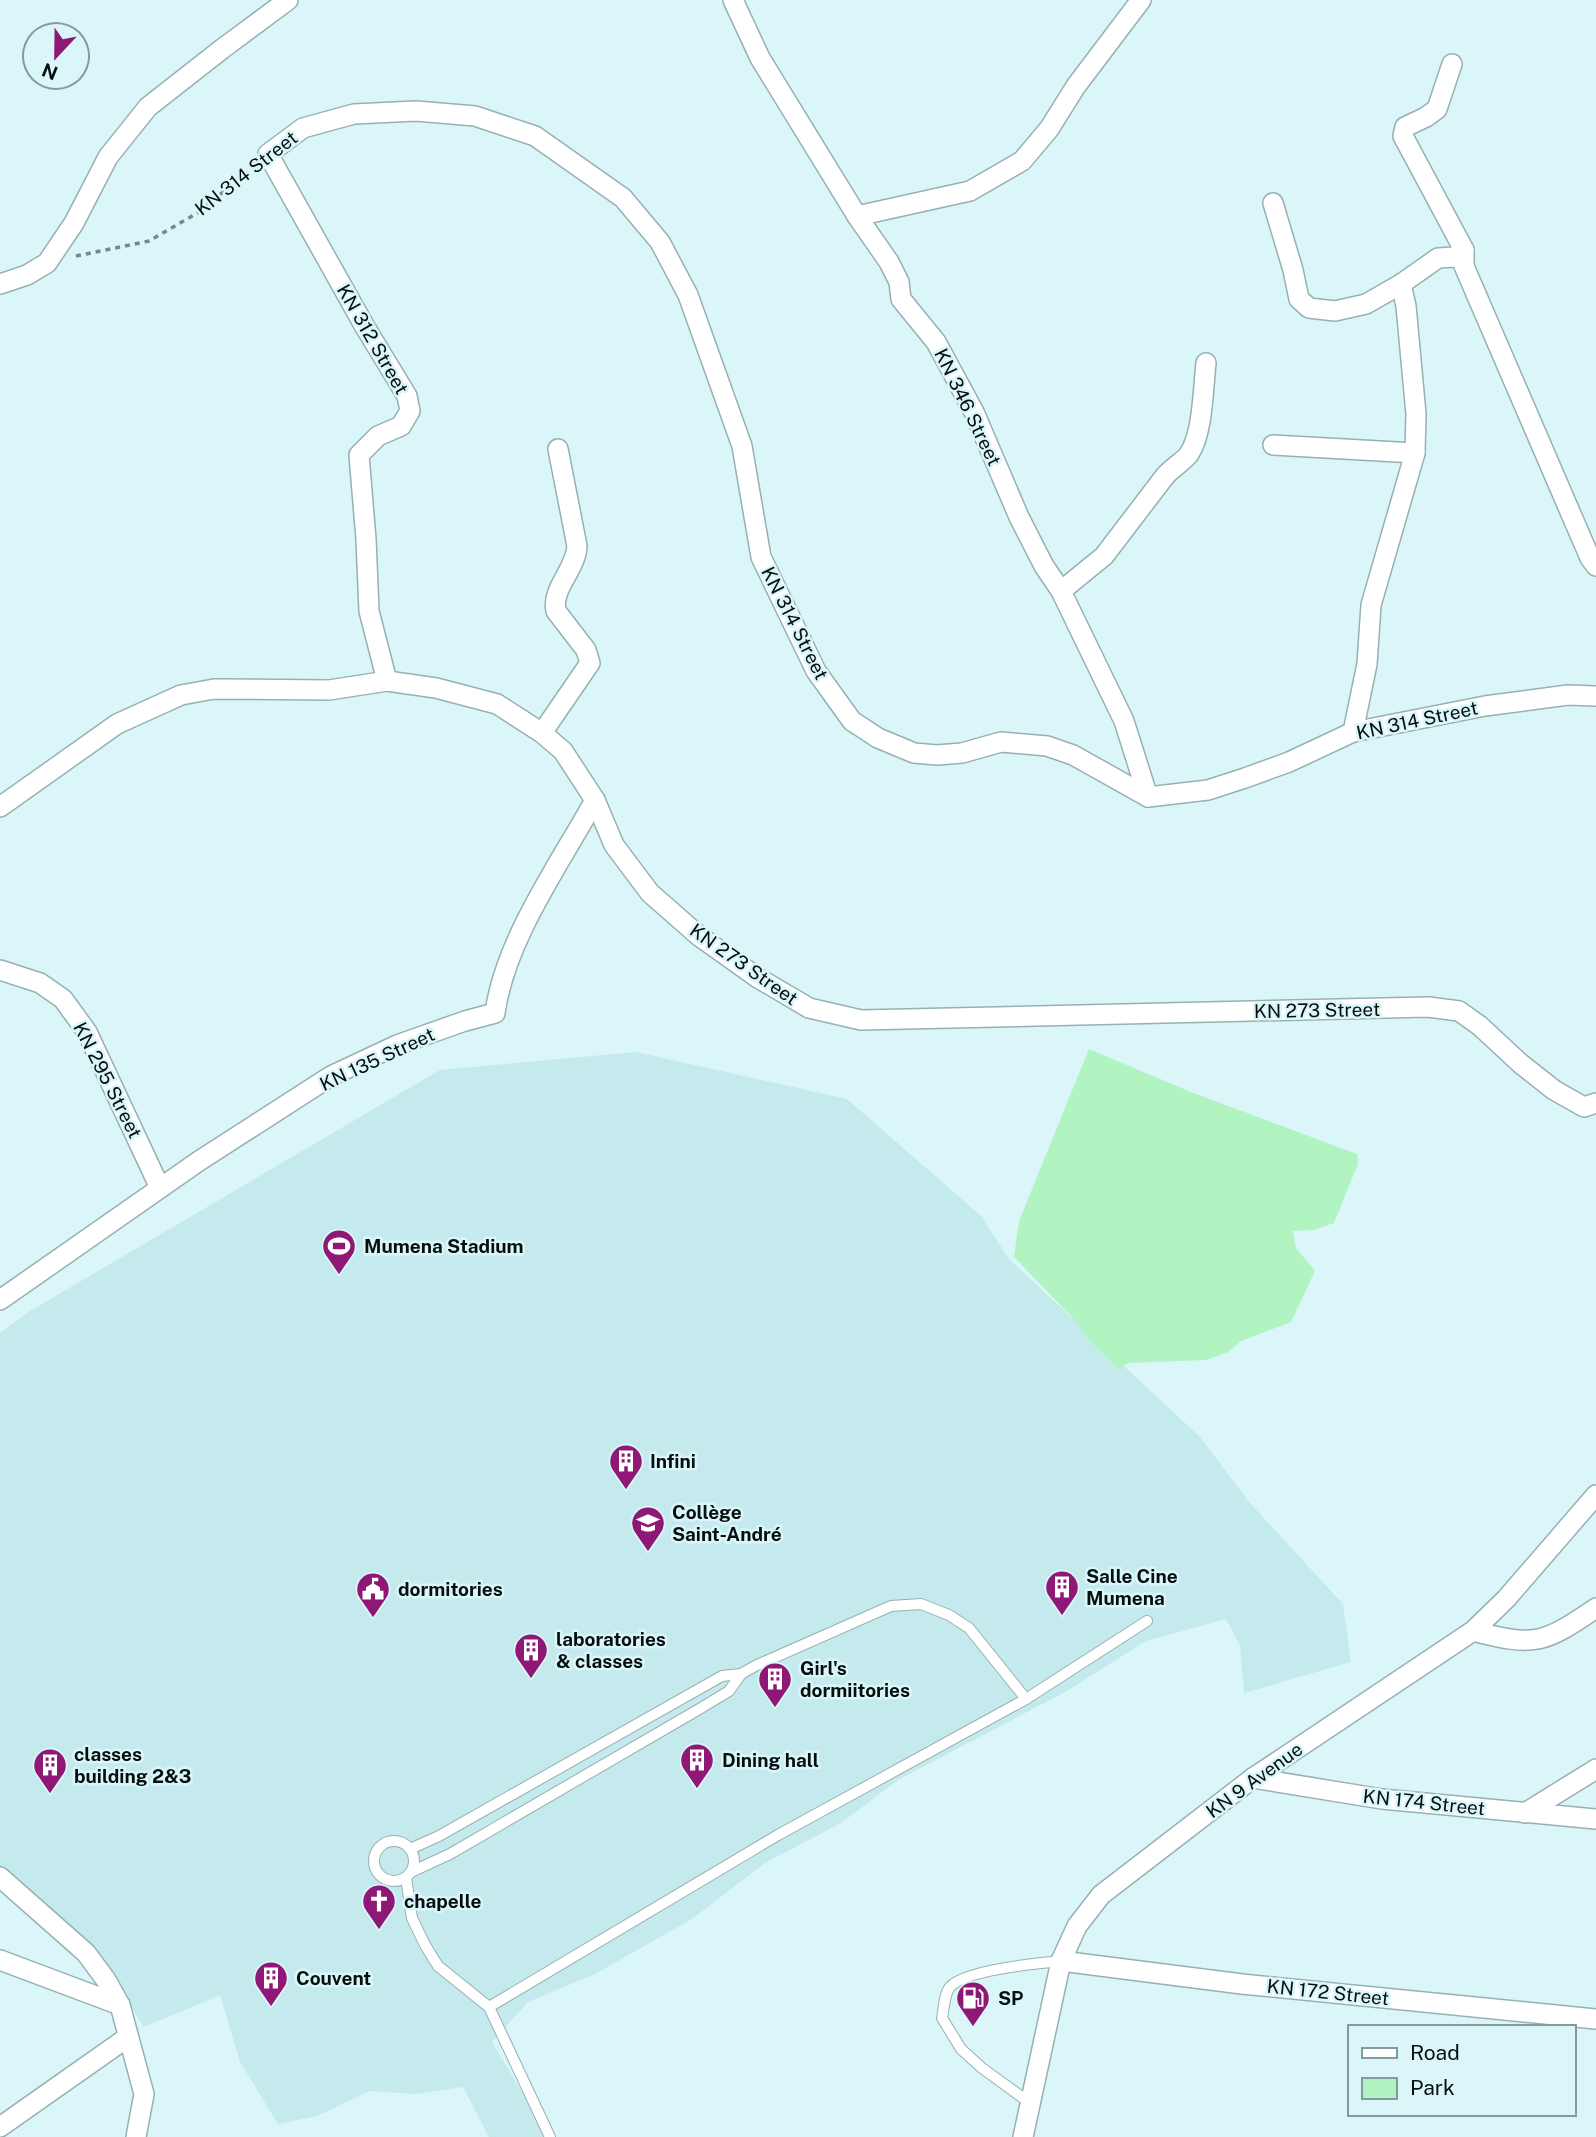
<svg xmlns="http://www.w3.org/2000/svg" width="1596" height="2137" font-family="'Public Sans',sans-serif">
  <rect width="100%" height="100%" fill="#daf6f9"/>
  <!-- built -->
  <path fill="#c5eaee" d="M636,1052L847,1099L981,1216L1009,1259L1200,1437L1250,1503L1343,1604L1351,1662L1244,1693L1240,1646L1226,1619L1146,1641L1067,1691L898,1780L841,1823L765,1863L692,1919L595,1974L528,2002L492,2042L523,2094L553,2137H489L463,2087L416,2094L370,2091L317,2116L278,2124L240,2062L220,1995L144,2027L93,1949L0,1876V1333L30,1311L440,1070Z"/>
  <!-- green -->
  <path fill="#b1f4c1" d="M1089,1049L1191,1092L1357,1154L1358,1164L1334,1223L1314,1230L1293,1231L1296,1248L1315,1271L1291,1322L1241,1341L1228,1352L1206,1360L1128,1363L1119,1369L1091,1343L1072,1317L1014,1257L1019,1221Z"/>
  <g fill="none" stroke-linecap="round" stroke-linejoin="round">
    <!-- service casing -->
    <g stroke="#96b0b3" stroke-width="12">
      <g id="service">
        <circle cx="394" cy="1861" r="20"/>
        <path d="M410,1849L439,1836L722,1676L741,1674"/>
        <path d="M411,1872L450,1854L701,1708L729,1691L741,1674L755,1666L891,1606L921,1604L949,1615L969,1628L1026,1699"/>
        <path d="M406,1878L412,1918L425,1945L438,1966L489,2007L550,2137"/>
        <path d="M489,2007L778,1835L1026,1699L1147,1621"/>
        <path d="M1030,2103L982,2068L961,2049L942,2018C944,2009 944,1994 950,1987C964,1970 1039,1963 1061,1961"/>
      </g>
    </g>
    <!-- minor casing -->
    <g stroke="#96b0b3" stroke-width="22">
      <g id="minor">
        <path d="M733,0L760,58L857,216L889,262L899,282L901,299L936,342L974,412L1019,517L1044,566L1061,591L1124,721L1148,797"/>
        <path d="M1452,64L1437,109L1426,117L1405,127L1403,136L1464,250"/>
        <path d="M1273,203L1293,270L1299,299L1309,308L1335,311L1366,304L1401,284L1438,258L1454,257L1464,250V266L1590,558L1596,566"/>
        <path d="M857,216L970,191L1022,161L1049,129L1076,86L1141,0"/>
        <path d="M0,284L27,275L47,263L74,223L108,157L148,107L222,49L288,0"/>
        <path d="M1273,445L1415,453"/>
        <path d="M1061,591L1104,556L1165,476C1171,469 1185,460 1189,454C1203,433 1203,389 1206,363"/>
        <path d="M387,681L369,611L366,539L359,455L378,436L401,426L410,411L407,396L365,327L268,154L303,128L354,114L416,111L475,116L535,136L623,198L660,242L688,295L742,446L761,557L816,671L852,721L878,738L914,753L937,755L962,753L1001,742L1047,746L1073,755L1148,797L1208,790L1245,778L1289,762L1353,732L1485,706L1568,695L1596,696"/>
        <path d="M1353,732L1367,664L1371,605L1415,453L1416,414L1406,306L1401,284"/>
        <path d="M542,733L590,663L586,650L556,611C551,588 576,570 577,546L558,449"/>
        <path d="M0,807L117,724L181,695L214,689L329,690L387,681L436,688L497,704L542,733L563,751L595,800L614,845L650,893L699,936L758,978L809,1008L861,1020L1428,1007L1459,1011L1480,1026L1521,1064L1554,1090L1584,1107L1596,1103"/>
        <path d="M0,970L40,983L63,999L87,1032L160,1188"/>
        <path d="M0,1300L199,1161L331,1076L397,1045L465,1021L495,1013C505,940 559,865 595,800"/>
        <path d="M1473,1631C1535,1647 1543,1644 1596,1608"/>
        <path d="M1253,1778L1382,1799L1596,1819"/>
        <path d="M1525,1813L1596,1769"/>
        <path d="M0,1877L86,1953L106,1980L120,2005L144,2094L136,2137"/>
        <path d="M0,1960L120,2005"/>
        <path d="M1061,1961L1242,1984L1596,2019"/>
        <path d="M0,2127L128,2037"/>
        <path d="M1023,2137L1061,1961L1077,1926L1101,1895L1253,1778L1473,1631L1506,1599L1596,1495"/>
      </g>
    </g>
    <!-- path -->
    <path stroke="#75888a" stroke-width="3.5" stroke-dasharray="5 5" stroke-linecap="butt" d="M76,256L149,241L199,212L253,167"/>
    <!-- service -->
    <use href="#service" stroke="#fff" stroke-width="10"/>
    <!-- minor -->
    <use href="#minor" stroke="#fff" stroke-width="19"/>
  </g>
  <!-- icons -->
  <defs>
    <g id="stadium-pin" transform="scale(1.75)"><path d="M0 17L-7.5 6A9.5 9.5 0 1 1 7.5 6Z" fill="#8f1776" stroke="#daf6f9"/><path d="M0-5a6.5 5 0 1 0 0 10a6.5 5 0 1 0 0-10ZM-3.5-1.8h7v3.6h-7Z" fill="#fff"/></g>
    <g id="building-pin" transform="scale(1.75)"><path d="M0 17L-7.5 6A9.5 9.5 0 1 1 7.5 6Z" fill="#8f1776" stroke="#daf6f9"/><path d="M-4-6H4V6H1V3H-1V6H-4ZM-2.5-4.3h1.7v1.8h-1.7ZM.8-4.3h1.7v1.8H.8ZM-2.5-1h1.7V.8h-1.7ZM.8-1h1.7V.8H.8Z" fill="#fff"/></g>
    <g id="school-pin" transform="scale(1.75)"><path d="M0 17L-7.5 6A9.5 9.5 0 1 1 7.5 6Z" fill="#8f1776" stroke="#daf6f9"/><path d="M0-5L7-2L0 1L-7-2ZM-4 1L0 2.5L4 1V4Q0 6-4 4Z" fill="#fff"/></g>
    <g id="civic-pin" transform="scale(1.75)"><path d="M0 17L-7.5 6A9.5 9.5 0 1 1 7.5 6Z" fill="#8f1776" stroke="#daf6f9"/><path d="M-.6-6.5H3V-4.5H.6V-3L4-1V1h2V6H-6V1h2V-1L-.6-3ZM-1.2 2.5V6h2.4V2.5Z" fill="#fff"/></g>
    <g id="church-pin" transform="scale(1.75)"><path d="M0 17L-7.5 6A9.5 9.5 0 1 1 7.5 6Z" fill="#8f1776" stroke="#daf6f9"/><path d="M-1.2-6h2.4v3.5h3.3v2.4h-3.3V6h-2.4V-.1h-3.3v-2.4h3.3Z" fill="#fff"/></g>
    <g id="fuel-pin" transform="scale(1.75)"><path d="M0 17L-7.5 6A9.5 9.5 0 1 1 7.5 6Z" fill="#8f1776" stroke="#daf6f9"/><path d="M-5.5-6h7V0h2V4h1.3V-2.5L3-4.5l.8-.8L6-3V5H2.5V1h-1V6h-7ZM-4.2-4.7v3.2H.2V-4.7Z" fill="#fff"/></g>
  </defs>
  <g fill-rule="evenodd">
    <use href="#stadium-pin" x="339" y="1246"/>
    <use href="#building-pin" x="626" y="1461"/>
    <use href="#school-pin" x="648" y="1523"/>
    <use href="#building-pin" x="1062" y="1587"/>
    <use href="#civic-pin" x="373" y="1589"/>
    <use href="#building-pin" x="531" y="1650"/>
    <use href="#building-pin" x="775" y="1679"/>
    <use href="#building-pin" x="697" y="1760"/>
    <use href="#building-pin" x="50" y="1765"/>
    <use href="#church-pin" x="379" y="1901"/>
    <use href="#building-pin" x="271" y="1978"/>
    <use href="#fuel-pin" x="973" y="1998"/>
  </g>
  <g text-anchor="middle" stroke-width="5" stroke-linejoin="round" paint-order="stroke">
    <!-- street labels -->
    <g font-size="19" fill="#060f10" stroke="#daf6f9">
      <text transform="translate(246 173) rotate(-38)" y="7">KN 314 Street</text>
      <text transform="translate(373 339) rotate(60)" y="7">KN 312 Street</text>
      <text transform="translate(968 407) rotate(64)" y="7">KN 346 Street</text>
      <text transform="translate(795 623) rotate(63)" y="7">KN 314 Street</text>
      <text transform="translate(1417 720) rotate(-12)" y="7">KN 314 Street</text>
      <text transform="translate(744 964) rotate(35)" y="7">KN 273 Street</text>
      <text transform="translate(1317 1010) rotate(-1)" y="7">KN 273 Street</text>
      <text transform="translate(377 1059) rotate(-25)" y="7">KN 135 Street</text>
      <text transform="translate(108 1080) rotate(63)" y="7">KN 295 Street</text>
      <text transform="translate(1254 1780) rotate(-36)" y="7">KN 9 Avenue</text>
      <text transform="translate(1424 1802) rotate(6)" y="7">KN 174 Street</text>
      <text transform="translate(1328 1992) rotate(6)" y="7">KN 172 Street</text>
    </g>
    <!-- poi labels -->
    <g font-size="19" font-weight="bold" fill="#060f10" stroke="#daf6f9" text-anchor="start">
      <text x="364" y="1253">Mumena Stadium</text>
      <text x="650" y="1468">Infini</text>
      <text x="672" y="1519">Collège<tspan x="672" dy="22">Saint-André</tspan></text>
      <text x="1086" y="1583">Salle Cine<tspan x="1086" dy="22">Mumena</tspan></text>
      <text x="398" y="1596">dormitories</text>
      <text x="556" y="1646">laboratories<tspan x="556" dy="22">&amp; classes</tspan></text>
      <text x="800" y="1675">Girl's<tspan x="800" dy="22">dormiitories</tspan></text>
      <text x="74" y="1761">classes<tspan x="74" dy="22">building 2&amp;3</tspan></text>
      <text x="722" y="1767">Dining hall</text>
      <text x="404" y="1908">chapelle</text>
      <text x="296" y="1985">Couvent</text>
      <text x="998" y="2005">SP</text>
    </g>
  </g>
  <!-- legend -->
  <rect x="1348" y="2025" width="228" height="91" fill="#daf6f9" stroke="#859a9c" stroke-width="2"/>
  <rect x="1362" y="2048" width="35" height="10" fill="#ffffff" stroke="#859a9c" stroke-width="2"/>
  <text x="1410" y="2060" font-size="21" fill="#060f10">Road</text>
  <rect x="1362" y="2078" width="35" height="21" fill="#b1f4c1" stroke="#859a9c" stroke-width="2"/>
  <text x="1410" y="2095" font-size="21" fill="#060f10">Park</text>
  <!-- north arrow -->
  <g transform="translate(56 56) rotate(202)"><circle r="33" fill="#daf6f9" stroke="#859a9c" stroke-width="2"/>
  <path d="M0-5L12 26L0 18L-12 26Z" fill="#8f1776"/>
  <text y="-10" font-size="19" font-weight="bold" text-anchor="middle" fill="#060f10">N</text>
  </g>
</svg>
